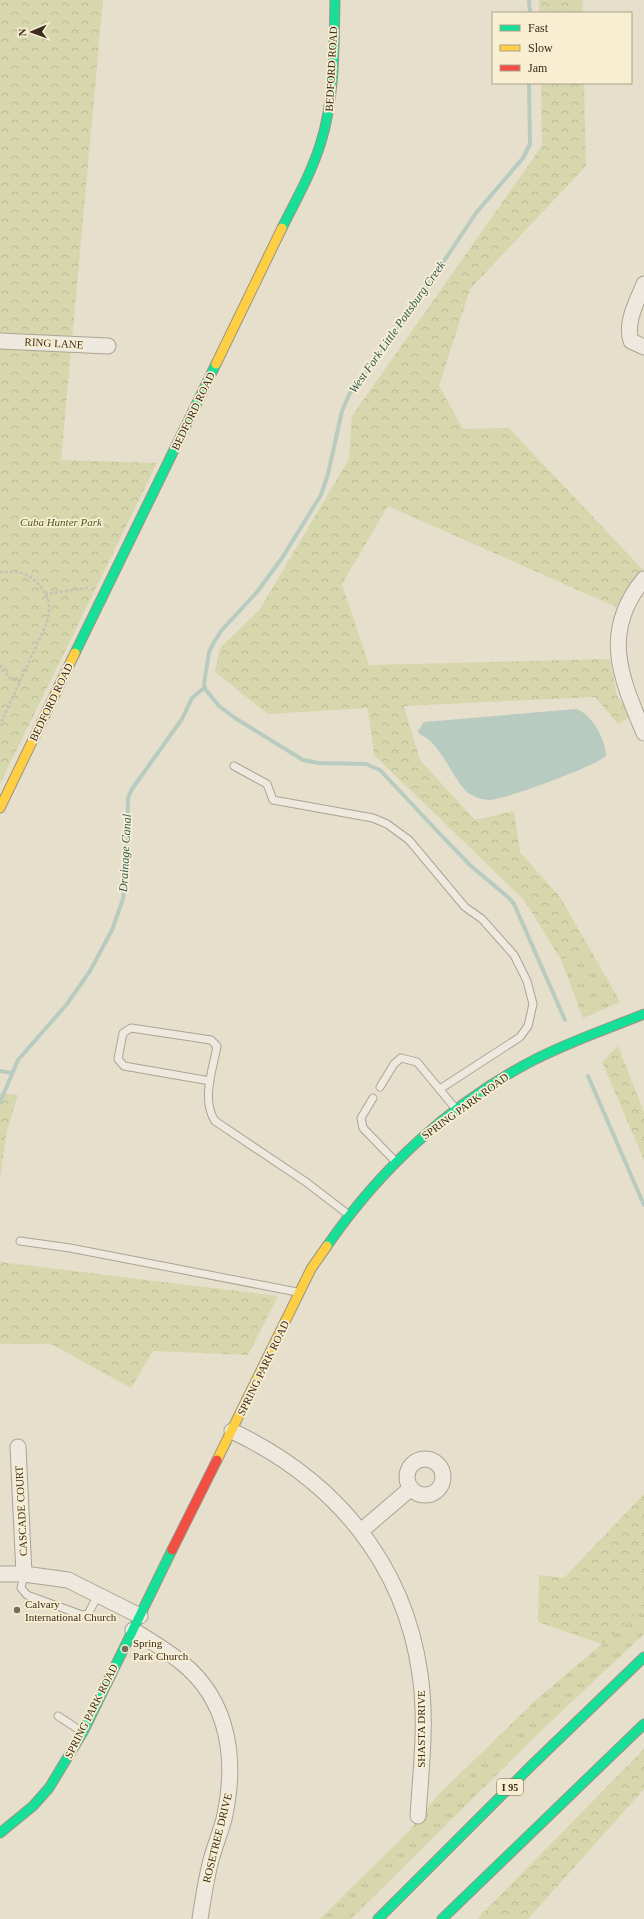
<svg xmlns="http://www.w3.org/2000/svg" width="644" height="1919" font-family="'Times New Roman',serif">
  <defs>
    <pattern id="grass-tufts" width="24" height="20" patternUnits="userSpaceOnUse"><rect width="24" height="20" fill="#d6d7ad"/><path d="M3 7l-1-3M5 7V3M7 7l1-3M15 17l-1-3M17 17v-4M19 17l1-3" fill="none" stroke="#b9b994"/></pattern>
    <pattern id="forest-crowns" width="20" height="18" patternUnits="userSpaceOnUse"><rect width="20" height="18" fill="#d6d7ad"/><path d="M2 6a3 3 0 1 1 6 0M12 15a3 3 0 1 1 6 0" fill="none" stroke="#b9b994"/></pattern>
  </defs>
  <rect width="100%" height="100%" fill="#e6dfcc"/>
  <!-- grass -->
  <g fill="url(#grass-tufts)">
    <path d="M590,949L620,1002L583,1018L561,960Z"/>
    <path d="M644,1606V1634L545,1727L351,1919H320L410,1830L438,1795L536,1700L602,1644Z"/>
  </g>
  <!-- forest -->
  <g fill="url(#forest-crowns)">
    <path d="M0,0H103L61,460L157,463L0,784Z"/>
    <path d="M539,0H582L583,13H539Z"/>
    <path d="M541,83H584L586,166L470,289L439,386L463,429L509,428L644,571L616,607L388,506L342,584L369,665L610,659L617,696L632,716L618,724L595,697L404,706L420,760L475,820L514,811L520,852L560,897L590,949L561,960L525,901L374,755L368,708L268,714L215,672L220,648L260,609L349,459L352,416L542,146Z"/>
    <path d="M618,1046L644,1112V1160L602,1062Z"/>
    <path d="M0,1093L18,1095L7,1130L0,1179Z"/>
    <path d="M0,1262L278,1296L248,1355L153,1351L131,1388L51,1344H0Z"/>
    <path d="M644,1494V1606L602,1644L538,1622L539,1575L564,1578Z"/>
    <path d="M644,1749V1789L528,1919H477Z"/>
  </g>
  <!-- water -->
  <path fill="#b8cbc0" d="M576,709C592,714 606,740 606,756C596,766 506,799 490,800C482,800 470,796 465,790C451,775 439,741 419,734L418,731L424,722Z"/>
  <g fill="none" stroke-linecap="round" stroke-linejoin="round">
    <!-- stream -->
    <g stroke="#b8cbc0" stroke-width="4">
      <path d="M529,0L530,13"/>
      <path d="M529,83L530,144L523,158L476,213L402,324L350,393L342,411L328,474L321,495L282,558L257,592L221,631L214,642L209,652L204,684L205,689L219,706L235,718L303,760L318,763L366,764L380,770L439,833L471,866L509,898L514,904L565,1020"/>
      <path d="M0,1071L12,1073"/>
      <path d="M588,1076L644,1205"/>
      <path d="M0,1102L18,1060L67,1004L90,971L112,930L123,899L127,867L128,798L132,789L182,719L192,698L205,687"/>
    </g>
    <!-- lane casing -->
    <g stroke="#aba495" stroke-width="9">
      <g id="lane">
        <path d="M234,766L267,784L273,800L373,818L387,824L409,840L465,907L482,919L514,955L527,981L533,1004L528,1026L520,1037L440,1089"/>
        <path d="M210,1081L124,1066L118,1059L123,1033L131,1028L211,1040L217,1046C213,1069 201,1100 215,1121L306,1182L349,1215"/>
        <path d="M380,1087L394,1064L401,1058L417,1062L455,1108"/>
        <path d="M373,1098L361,1118L363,1128L395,1161"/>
        <path d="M20,1241L70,1248L297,1292"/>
        <path d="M24,1574L21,1588L27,1595L82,1615L88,1614L98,1595"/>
        <path d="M58,1716L81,1731"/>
      </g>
    </g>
    <!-- street casing -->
    <g stroke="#aba495" stroke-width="17">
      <g id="street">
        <path d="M644,284C637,302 625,322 631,341L644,347"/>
        <path d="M0,341L108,346"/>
        <path d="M644,579C600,632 621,678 644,733"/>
        <path d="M232,1431C333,1479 404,1561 420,1674C427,1721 421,1769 418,1816"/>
        <path d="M18,1447L24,1574"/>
        <circle cx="425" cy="1477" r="18"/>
        <path d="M361,1531L410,1489"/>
        <path d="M0,1574H24L68,1580L140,1616"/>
        <path d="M133,1630C149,1640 166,1650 181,1662C230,1701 237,1761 224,1819C220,1833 215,1846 211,1860C206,1879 203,1899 200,1919"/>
      </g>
    </g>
    <!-- fast casing -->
    <g stroke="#9b9386" stroke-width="11">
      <g id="fast">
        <path d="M282,228C296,200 312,172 321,142C335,97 334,47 335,0"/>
        <path d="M75,653L216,364"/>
        <path d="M327,1246C380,1169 450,1104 532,1061C568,1042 607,1029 644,1014"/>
        <path d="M0,1833L33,1806L49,1788L83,1732L172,1550"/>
        <path d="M378,1919L532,1765L644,1657"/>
        <path d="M442,1919L644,1724"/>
      </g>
    </g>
    <!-- slow casing -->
    <g stroke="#9b9386" stroke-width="11">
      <g id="slow">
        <path d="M216,364L282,228"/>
        <path d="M0,808L75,653"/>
        <path d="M217,1460L311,1269L327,1246"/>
      </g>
    </g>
    <!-- jam casing -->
    <g stroke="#9b9386" stroke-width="11">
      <path id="jam" d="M172,1550L217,1460"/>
    </g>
    <!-- path -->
    <g stroke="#c7c0b5" stroke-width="2.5" stroke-dasharray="3 2" stroke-linecap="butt">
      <path d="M0,572C8,572 17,571 25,574C35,578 49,594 49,605C50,614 47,622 44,629L0,725"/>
      <path d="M45,594L88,588"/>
      <path d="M0,665L10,678L20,682"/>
    </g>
    <!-- lane -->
    <use href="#lane" stroke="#eee9df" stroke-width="7"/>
    <!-- street -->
    <use href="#street" stroke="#eee9df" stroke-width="15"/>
    <!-- fast -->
    <use href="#fast" stroke="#16e098" stroke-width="9"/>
    <!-- slow -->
    <use href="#slow" stroke="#ffcf43" stroke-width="9"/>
    <!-- jam -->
    <use href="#jam" stroke="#f24e42" stroke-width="9"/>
  </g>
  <!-- markers -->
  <g fill="#776b5a" stroke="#f8eed2" stroke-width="1.5">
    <circle cx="17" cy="1610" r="4"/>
    <circle cx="125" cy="1649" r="4"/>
  </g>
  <g text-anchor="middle" stroke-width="3.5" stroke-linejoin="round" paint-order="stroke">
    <!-- shield labels -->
    <rect fill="#f8eed2" stroke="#746653" stroke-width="1" x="497" y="1779" width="26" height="16" rx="3"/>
    <g font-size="10" font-weight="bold" fill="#3b2c1d">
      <text x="510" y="1791">I 95</text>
    </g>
    <!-- street labels -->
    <g font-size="11" fill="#3b2c1d" stroke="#f8eed2">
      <text transform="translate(331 69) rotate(-87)" y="4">BEDFORD ROAD</text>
      <text transform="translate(54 343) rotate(3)" y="4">RING LANE</text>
      <text transform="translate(193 411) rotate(-64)" y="4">BEDFORD ROAD</text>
      <text transform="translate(51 702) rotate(-64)" y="4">BEDFORD ROAD</text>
      <text transform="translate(465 1106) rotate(-36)" y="4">SPRING PARK ROAD</text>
      <text transform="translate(263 1368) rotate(-64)" y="4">SPRING PARK ROAD</text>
      <text transform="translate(21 1511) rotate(-93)" y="4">CASCADE COURT</text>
      <text transform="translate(91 1711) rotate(-63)" y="4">SPRING PARK ROAD</text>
      <text transform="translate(421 1729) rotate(-90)" y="4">SHASTA DRIVE</text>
      <text transform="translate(217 1838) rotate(-76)" y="4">ROSETREE DRIVE</text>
    </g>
    <!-- park labels -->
    <g font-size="11" font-style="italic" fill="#4a5922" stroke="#f8eed2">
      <text x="61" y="526">Cuba Hunter Park</text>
    </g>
    <!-- poi labels -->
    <g font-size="11" fill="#3b2c1d" stroke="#f8eed2" text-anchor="start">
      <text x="25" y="1608">Calvary<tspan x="25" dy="13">International Church</tspan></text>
      <text x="133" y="1647">Spring<tspan x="133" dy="13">Park Church</tspan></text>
    </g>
    <!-- water labels -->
    <g font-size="12" font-style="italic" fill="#2b5c5a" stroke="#f8eed2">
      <text transform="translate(397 327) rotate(-55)" y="4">West Fork Little Pottsburg Creek</text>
      <text transform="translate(125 853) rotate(-87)" y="4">Drainage Canal</text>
    </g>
  </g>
  <!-- legend -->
  <rect x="492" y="12" width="140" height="72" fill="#f8eed2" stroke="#aca08a"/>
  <rect x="500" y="25" width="20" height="6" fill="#16e098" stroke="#aca08a"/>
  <text x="528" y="32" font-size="12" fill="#3b2c1d">Fast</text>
  <rect x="500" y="45" width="20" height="6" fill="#ffcf43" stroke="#aca08a"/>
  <text x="528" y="52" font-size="12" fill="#3b2c1d">Slow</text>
  <rect x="500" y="65" width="20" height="6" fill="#f24e42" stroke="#aca08a"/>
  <text x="528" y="72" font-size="12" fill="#3b2c1d">Jam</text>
  <!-- north arrow -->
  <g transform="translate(32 32) rotate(268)" stroke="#f8eed2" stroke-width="3" paint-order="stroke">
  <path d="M0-3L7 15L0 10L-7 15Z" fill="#3b2c1d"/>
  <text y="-6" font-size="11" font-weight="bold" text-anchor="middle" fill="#3b2c1d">N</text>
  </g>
</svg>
